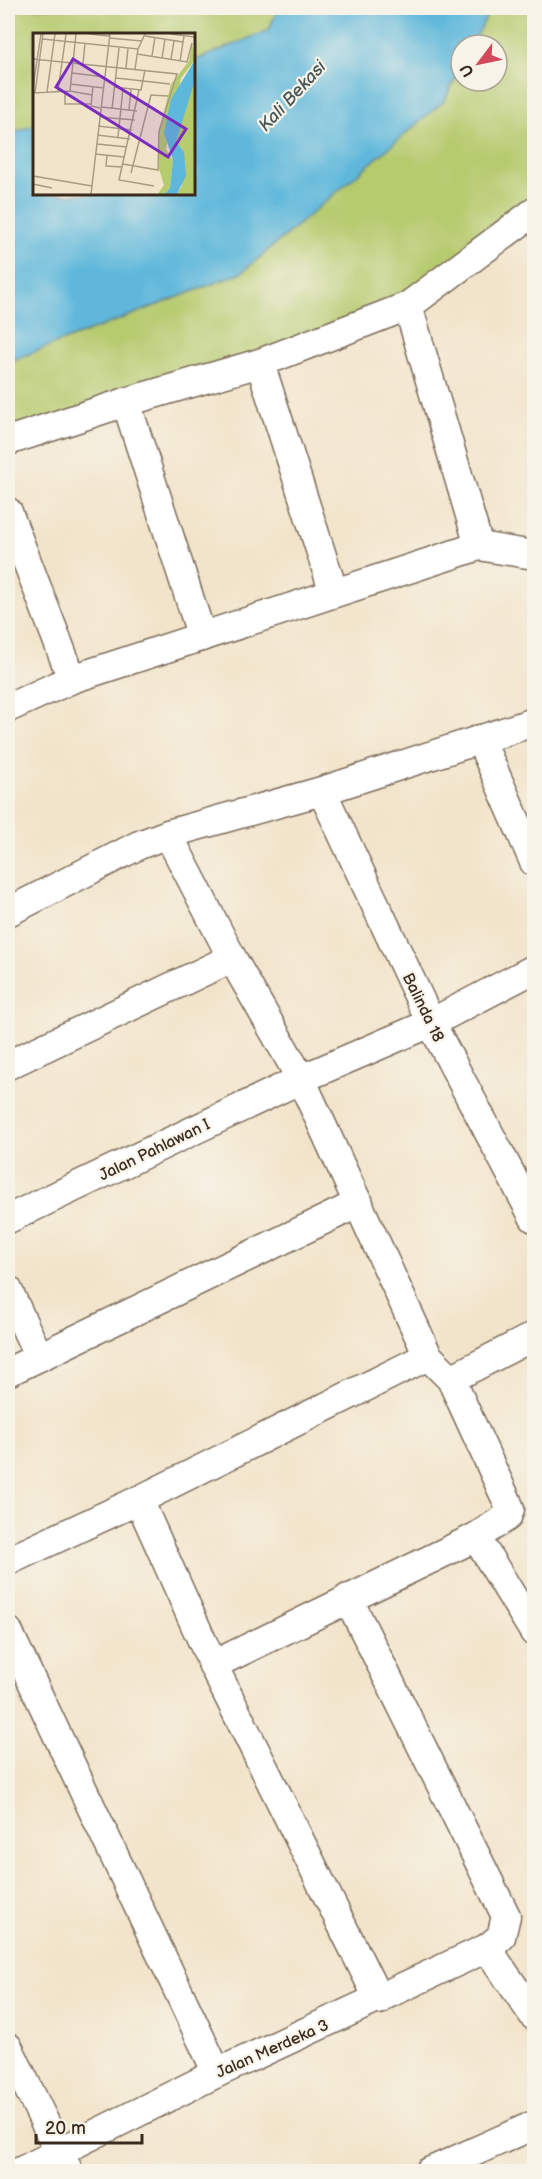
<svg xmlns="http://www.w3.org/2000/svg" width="542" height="2179" font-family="'Balsamiq Sans',sans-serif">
  <rect width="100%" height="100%" fill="#f7f3e8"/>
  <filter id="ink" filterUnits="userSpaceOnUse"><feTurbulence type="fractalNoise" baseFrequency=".0167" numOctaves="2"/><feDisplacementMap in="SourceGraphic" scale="12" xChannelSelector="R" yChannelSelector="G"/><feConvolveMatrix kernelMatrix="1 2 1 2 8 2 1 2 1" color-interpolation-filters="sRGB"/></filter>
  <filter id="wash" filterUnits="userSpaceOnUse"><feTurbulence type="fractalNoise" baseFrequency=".008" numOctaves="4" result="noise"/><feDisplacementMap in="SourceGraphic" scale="24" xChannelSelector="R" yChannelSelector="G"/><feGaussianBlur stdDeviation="1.35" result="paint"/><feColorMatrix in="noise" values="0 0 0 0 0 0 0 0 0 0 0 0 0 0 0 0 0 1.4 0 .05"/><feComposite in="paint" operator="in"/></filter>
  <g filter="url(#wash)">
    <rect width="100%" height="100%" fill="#f2e4ca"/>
    <!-- green -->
    <g fill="#b6ca6e" stroke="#787a46" stroke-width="1.5">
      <path d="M8,8H278L269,30L194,61V34H34V125L8,135Z"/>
      <path d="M491,8H534V214L408,306L8,437V362L241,273L444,101L461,67V81H497V45H472Z"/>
    </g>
    <!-- water -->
    <path fill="#5eb8db" stroke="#4c717c" stroke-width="1.5" d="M278,8H491L472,45H461V67L444,101L241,273L8,362V135L34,125V194H194V61L269,30Z"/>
  </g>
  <g filter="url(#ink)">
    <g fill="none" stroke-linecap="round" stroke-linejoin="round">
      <!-- street casing -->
      <g stroke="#7b6b5a" stroke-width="31">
        <g id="street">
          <path d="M408,306L479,546"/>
          <path d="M260,363L334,593"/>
          <path d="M126,402L202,637"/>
          <path d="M8,441L126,402L260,363L408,306L534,212"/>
          <path d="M8,512L72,679"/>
          <path d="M8,708L72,679L479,546L534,555"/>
          <path d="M480,739L534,862"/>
          <path d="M322,791L431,1023L534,1218"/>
          <path d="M168,834L232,958L301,1079L428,1356"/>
          <path d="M8,912L139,845L168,834L322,791L534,722"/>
          <path d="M8,1065L232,958"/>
          <path d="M8,1219L301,1079L431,1023L534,969"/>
          <path d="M8,1290L39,1357"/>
          <path d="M8,1372L359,1203"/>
          <path d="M451,1379L534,1336"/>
          <path d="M139,1500L213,1665L379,2000"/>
          <path d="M476,1537L534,1632"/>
          <path d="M8,1561L139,1500L428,1356L451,1379L507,1501L510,1509L507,1517L476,1537L213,1665"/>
          <path d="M8,1631L217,2073"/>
          <path d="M487,1948L534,2016"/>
          <path d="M8,2047L69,2172"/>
          <path d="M19,2172L217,2073L487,1948L501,1937L506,1916L348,1598"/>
          <path d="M429,2172L534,2125"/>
        </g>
      </g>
      <!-- street -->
      <use href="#street" stroke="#fff" stroke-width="28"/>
    </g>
  </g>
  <g text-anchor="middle" stroke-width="4.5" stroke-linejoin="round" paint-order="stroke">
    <!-- street labels -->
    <g font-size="16" fill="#3b2a1e" stroke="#f7f3e8">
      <text transform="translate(424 1007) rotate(64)" y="6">Balinda 18</text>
      <text transform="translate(154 1149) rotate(-26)" y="6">Jalan Pahlawan I</text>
      <text transform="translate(272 2048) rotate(-24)" y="6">Jalan Merdeka 3</text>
    </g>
    <!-- water labels -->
    <g font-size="18" font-style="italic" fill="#465557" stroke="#f7f3e8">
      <text transform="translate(292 96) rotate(-47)" y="6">Kali Bekasi</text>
    </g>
  </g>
  <!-- overview -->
  <g transform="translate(33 33)">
    <rect width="162" height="162" fill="#f2e4ca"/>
    <path d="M159,10L162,27L148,45L133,116L140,127L137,155L132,161H125L131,152L126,136V98L138,51L156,28ZM162,47V154L160,161H144L149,153L143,109L157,53Z" fill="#b6ca6e"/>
    <path d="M162,27V47L143,109L151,119L153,143L144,161H132L137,155L140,127L131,100L138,66Z" fill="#5eb8db"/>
    <path fill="none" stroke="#a99a85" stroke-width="1.5" d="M57,1L76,3M138,1L162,4M112,3L150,9M76,5L109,8M10,6L105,16L112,1M104,21L154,29L159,10M119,23L122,4M129,25L132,6M0,26L144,41L126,98L125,137L90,131M138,26L141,8M147,28L151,3M50,31L52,10M93,35L95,15M102,36L105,16M39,40L72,44M83,45L137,51M37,51L71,55M60,53L58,73L67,75M0,54L8,1M81,54L108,57L112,37M106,57L86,147L121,153M25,58L33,1M32,58V71H58M37,58L43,1M14,59L22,1M0,60L37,58L59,62M2,60L10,1M69,74L104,78M79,76L86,15M96,77L98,56M66,84L102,87M65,93L99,97M64,102L97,106M85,104L90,55M64,111L94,114M62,121L91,124M74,122L73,133L89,134M98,140L118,62L135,63M0,143L59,153M0,151L19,155M58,161L77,1"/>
    <path fill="#7b2cbf" fill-opacity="0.15" stroke="#7b2cbf" stroke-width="3" d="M40,26L153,96L135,124L23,54Z"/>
    <rect width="162" height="162" fill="none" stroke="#3b2a1e" stroke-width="3"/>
  </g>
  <!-- margin -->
  <rect width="542" height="2179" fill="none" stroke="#f7f3e8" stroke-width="30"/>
  <!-- north arrow -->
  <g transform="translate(479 63) rotate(238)"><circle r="28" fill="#f7f3e8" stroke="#aca397" stroke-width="1.5"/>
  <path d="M0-4.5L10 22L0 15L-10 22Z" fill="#d1495b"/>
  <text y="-9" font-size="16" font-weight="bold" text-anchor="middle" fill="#3b2a1e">U</text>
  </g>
  <!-- scale -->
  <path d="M36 2134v9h106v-9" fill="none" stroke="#3b2a1e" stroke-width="3"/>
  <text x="45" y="2134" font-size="18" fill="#3b2a1e" stroke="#f7f3e8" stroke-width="4.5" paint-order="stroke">20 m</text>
</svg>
